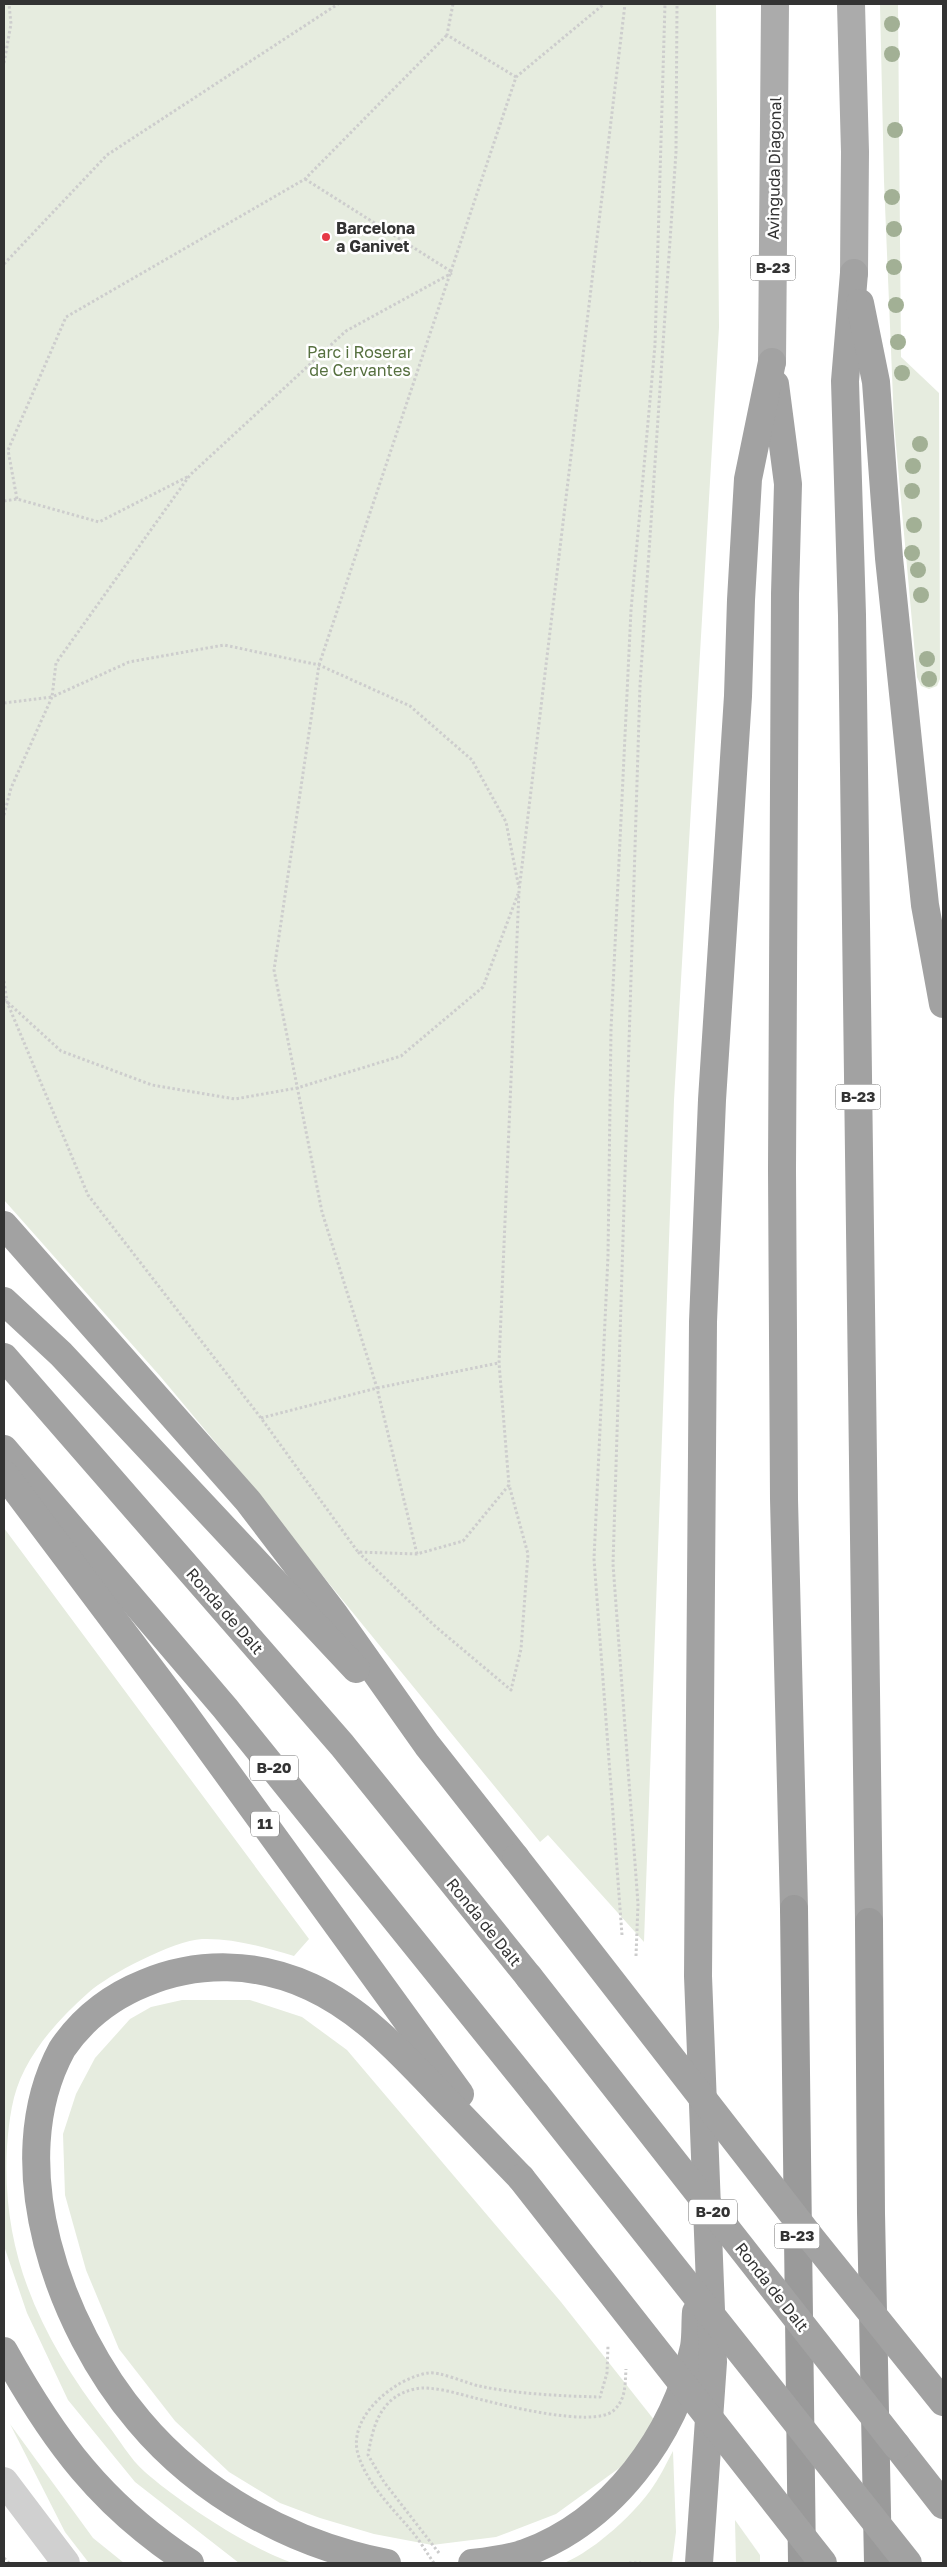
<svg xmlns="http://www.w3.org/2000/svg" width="947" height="2567" font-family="'Golos Text',sans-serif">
  <rect width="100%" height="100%" fill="#fff"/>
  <!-- green -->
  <g fill="#e6ecdf">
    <path d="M4,4H716L719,327L674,1100L644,1942L548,1835L540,1842L287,1532L268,1505L160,1376L4,1200Z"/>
    <path d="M880,4H898L901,357L939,393L940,679L937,686L929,689L921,686L917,677L894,423L884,181Z"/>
    <path d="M4,1528L309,1939L294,1956C264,1947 233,1938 202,1939C173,1941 109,1974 88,1993C63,2015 40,2040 25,2069C12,2093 9,2121 7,2147C1,2256 42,2339 107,2424C119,2439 130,2459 145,2472C179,2502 250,2549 293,2563H239L135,2482L68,2400L27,2313L4,2246Z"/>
    <path d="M182,2000H250L302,2017L347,2050L561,2302L655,2421L629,2461L556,2514L496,2537L432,2545L374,2534L320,2518L280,2503L229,2472L175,2421L119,2349L86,2270L65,2195L63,2134L76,2094L95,2058L130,2019L151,2007Z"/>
    <path d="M10,2424L93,2538L124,2563H89L65,2532Z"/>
    <path d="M673,2451L676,2532L672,2563H564C593,2551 631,2517 650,2491C659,2479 666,2464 673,2451Z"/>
    <path d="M735,2520L760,2555V2563H736Z"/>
  </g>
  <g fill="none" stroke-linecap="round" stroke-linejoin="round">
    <!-- path -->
    <g stroke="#cdcdcd" stroke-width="3" stroke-dasharray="2.5 2.5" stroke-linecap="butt">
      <path d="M453,4L447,35L516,77"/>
      <path d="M4,63L11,24L9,4"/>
      <path d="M305,179L452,272"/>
      <path d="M4,264L107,155L338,4"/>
      <path d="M17,499L8,450L66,317L305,179L447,35"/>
      <path d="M4,501L17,499L99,522L189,476"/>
      <path d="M4,703L52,697L56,663L190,475L346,331L452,273"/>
      <path d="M4,815L11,788L52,697L129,662L224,645L319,665L410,706L472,760L506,822L519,888"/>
      <path d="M4,981L7,1002L88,1195L261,1418L358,1552L417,1554L463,1541L509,1485L499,1363L519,891L625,4"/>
      <path d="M4,999L61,1051L152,1085L235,1099L297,1088L401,1056L483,987L518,894"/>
      <path d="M261,1418L377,1388L498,1363"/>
      <path d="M358,1552L436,1627L511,1690L521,1649L528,1554L509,1485"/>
      <path d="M417,1554L377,1388L322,1212L274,970L319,665L516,77L604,4"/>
      <path d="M622,1935L594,1559L608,1256L611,1029L631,610L655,345L665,4"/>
      <path d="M636,1956L638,1904L613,1564L640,685L676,152L677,4"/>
      <path d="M439,2553L384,2482L368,2455C373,2425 381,2396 415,2389C431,2385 459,2394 475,2398C502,2405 592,2428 613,2411C626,2400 625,2385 626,2369"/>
      <path d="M4,2558L9,2563"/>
      <path d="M434,2563C426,2552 419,2539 410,2529C391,2507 366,2482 358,2454C347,2417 395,2378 428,2373C439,2371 466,2383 479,2386C517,2394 562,2396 600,2397L607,2373L608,2346"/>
      <path d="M629,2563H641"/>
    </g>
    <!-- tertiary -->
    <path stroke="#d0d0d0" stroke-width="28" d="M4,2481L66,2563"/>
    <!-- primary -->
    <g stroke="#ababab" stroke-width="28">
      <path d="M851,4L855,152L854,273"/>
      <path d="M772,362L775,4"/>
    </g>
    <!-- trunk -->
    <g stroke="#a2a2a2" stroke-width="28">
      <path d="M854,273L845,381L852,615L869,1922"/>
      <path d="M860,303L876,382L889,558L925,905L943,1004"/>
      <path d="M775,384L788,484L785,594L782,1170L784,1499L794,1909"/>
      <path d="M4,1225L248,1501L335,1615L427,1745L516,1858"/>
      <path d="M4,1301L61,1354L356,1669"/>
      <path d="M4,1357L342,1745L529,1977"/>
      <path d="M4,1449L225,1708L536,2094"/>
      <path d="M4,1474L183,1712L460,2094"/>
      <path d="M4,2351C54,2441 102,2506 190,2563"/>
      <path d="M897,2446L943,2505"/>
      <path d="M387,2563C293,2545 201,2495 139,2421C59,2327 0,2163 62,2049C83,2018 110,1997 145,1983C198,1961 257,1962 311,1987C361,2010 400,2052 437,2091C465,2120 493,2149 521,2178"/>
      <path d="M472,2563C490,2561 508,2559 525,2553C612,2521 675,2436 694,2347C696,2336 695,2323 696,2312"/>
      <path d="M699,2563L713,2362L698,1976L703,1322L712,1100L738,696L741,600L748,479L772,362"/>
    </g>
    <!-- motorway -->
    <g stroke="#9a9a9a" stroke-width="28">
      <path d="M794,1909L802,2563"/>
      <path d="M869,1922L871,2213L878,2563"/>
    </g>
    <!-- trunk-bridge -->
    <g stroke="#a2a2a2" stroke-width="28">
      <path d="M516,1858L812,2239L943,2402"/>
      <path d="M529,1977L897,2446"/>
      <path d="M536,2094L908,2563"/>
      <path d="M521,2178L823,2563"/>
    </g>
  </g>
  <!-- trees -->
  <g fill="#a2b095">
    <circle cx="892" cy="24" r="8"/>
    <circle cx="892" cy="54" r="8"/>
    <circle cx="895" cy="130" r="8"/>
    <circle cx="892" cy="197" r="8"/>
    <circle cx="894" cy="229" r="8"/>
    <circle cx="894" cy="267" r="8"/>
    <circle cx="896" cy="305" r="8"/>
    <circle cx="898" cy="342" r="8"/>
    <circle cx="902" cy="373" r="8"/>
    <circle cx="920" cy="444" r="8"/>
    <circle cx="913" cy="466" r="8"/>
    <circle cx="912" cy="491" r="8"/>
    <circle cx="914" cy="525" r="8"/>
    <circle cx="912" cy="553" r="8"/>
    <circle cx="918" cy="570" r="8"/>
    <circle cx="921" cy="595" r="8"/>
    <circle cx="927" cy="659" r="8"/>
    <circle cx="929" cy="679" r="8"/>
  </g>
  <!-- markers -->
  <circle fill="#e63946" stroke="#fff" stroke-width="2" cx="326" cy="237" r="5"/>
  <g text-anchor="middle" stroke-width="5" stroke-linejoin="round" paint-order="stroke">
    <!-- shield labels -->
    <g fill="#fff" stroke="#707070" stroke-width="1">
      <rect x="750.5" y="255.5" width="45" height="25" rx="4"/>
      <rect x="835.5" y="1084.5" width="45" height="25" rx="4"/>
      <rect x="250" y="1755.5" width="48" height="25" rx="4"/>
      <rect x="251" y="1811.5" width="28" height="25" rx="4"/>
      <rect x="689" y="2199.5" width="48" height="25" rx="4"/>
      <rect x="774.5" y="2223.5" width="45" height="25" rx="4"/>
    </g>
    <g font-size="15" font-weight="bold" fill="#333">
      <text x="773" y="273">B-23</text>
      <text x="858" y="1102">B-23</text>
      <text x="274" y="1773">B-20</text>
      <text x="265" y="1829">11</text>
      <text x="713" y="2217">B-20</text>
      <text x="797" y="2241">B-23</text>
    </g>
    <!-- street labels -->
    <g font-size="16" fill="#333" stroke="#fff">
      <text transform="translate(774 168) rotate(-89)" y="6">Avinguda Diagonal</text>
      <text transform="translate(225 1611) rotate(49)" y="6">Ronda de Dalt</text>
      <text transform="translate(484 1922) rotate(51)" y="6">Ronda de Dalt</text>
      <text transform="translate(772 2287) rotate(52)" y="6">Ronda de Dalt</text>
    </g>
    <!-- poi labels -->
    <g font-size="16" font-weight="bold" fill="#333" stroke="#fff" text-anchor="start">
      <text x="336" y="234">Barcelona<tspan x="336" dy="18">a Ganivet</tspan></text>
    </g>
    <!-- park labels -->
    <g font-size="16" fill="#56703f" stroke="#fff">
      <text x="360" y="358">Parc i Roserar<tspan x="360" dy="18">de Cervantes</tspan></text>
    </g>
  </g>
  <!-- border -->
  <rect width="947" height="2567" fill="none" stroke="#333333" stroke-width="10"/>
</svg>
